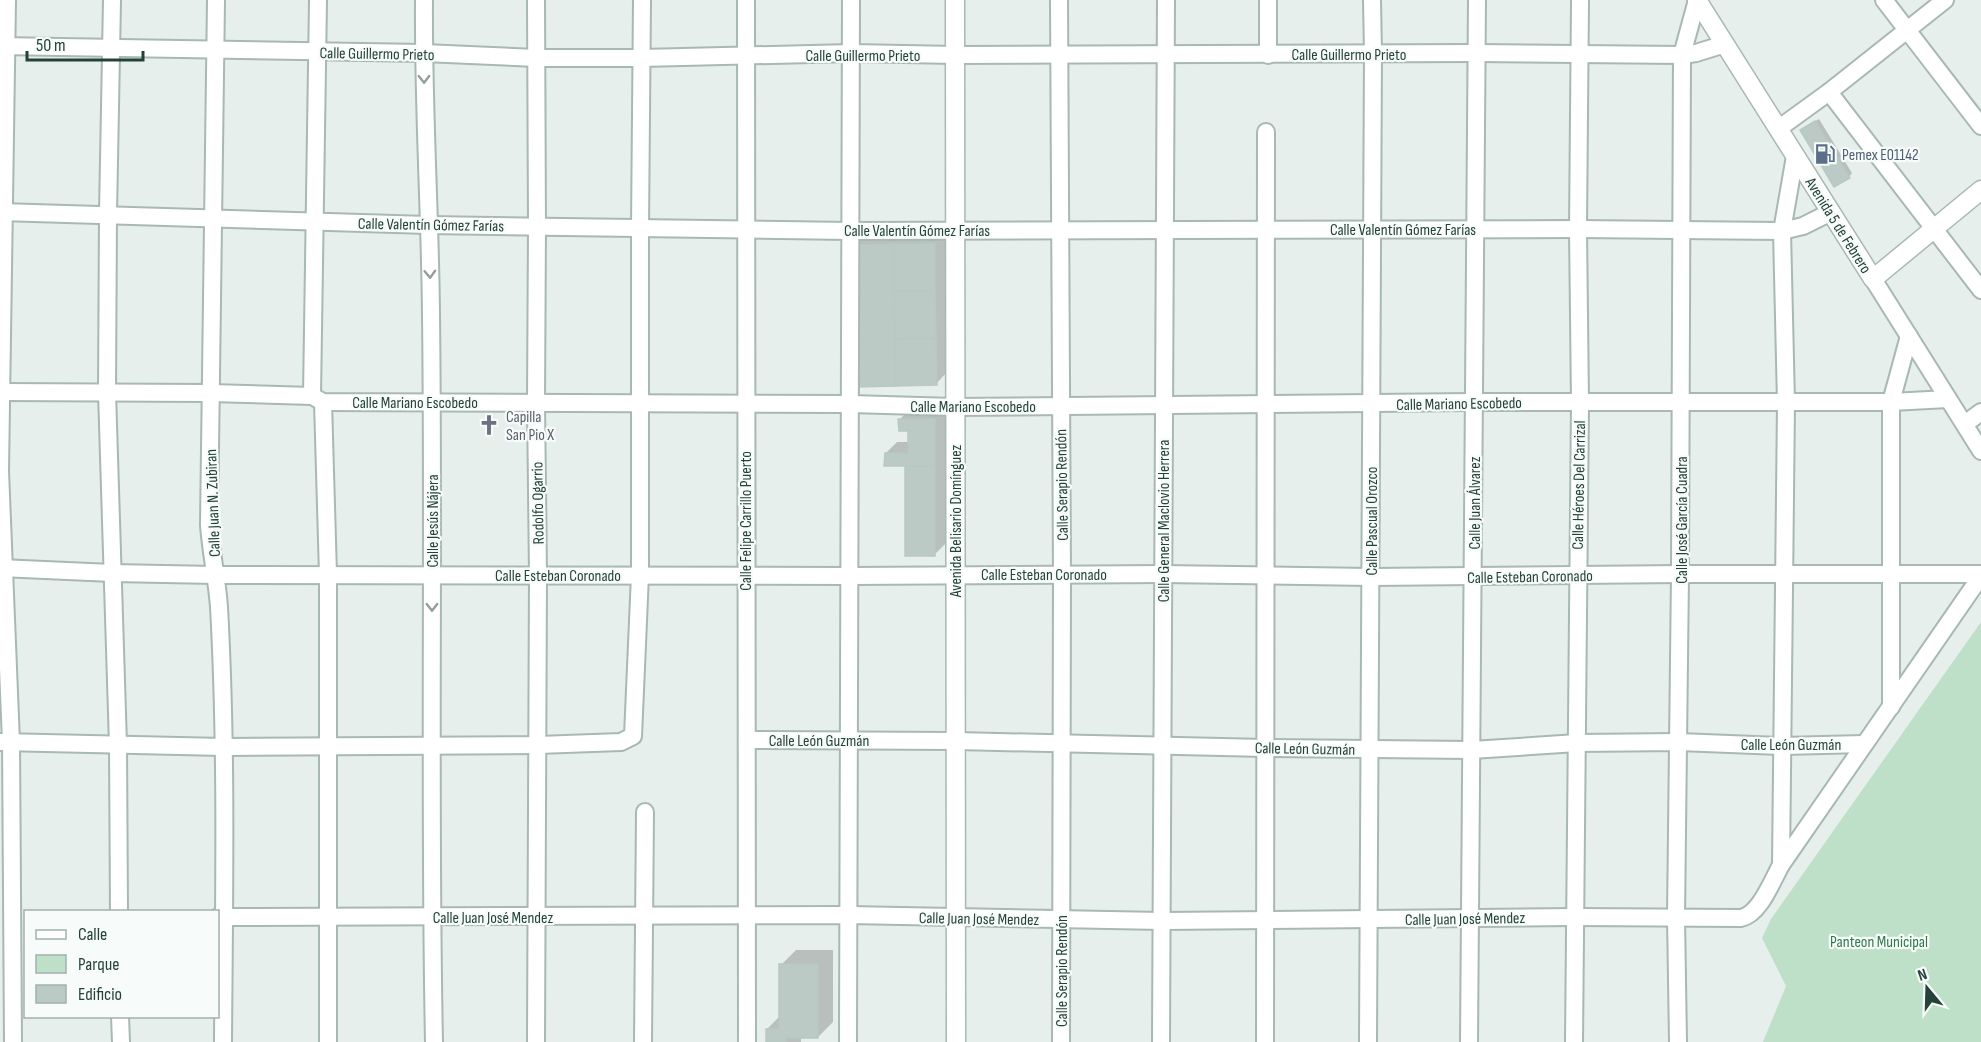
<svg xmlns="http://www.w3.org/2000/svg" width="1981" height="1042" font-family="'Sofia Sans Condensed',sans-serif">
  <rect width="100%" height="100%" fill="#e6efeb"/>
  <!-- green -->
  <path fill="#bfe0c8" d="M1981,622V1042H1763L1786,986L1762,938L1771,919Z"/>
  <!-- shadow -->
  <g fill="#0003">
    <path d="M1819,119L1852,173L1849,177L1805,127Z"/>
    <path d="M869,230L945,233L947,372L936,384L854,245Z"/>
    <path d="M911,408H946L945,544L934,555H906V465L886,453L897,442H910V430L900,419Z"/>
    <path d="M796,950H833V1022L818,1037H801V1042H767V1029L780,1016L781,965Z"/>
  </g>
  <!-- building -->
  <g fill="#bbcac4" stroke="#b8c9c2" stroke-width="1.5">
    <path d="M1815,121L1850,178L1834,187L1800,130Z"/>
    <path d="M935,243V291H894V244Z"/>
    <path d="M894,244L896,386L854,387L853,245Z"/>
    <path d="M894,291H935L936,338L895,339Z"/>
    <path d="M936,338L937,385L896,386L895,339Z"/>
    <path d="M898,419H935V466H884L885,453H908V431H899Z"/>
    <path d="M908,466H935V556H905V467Z"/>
    <path d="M779,964H818V1038H786V1042H766V1029H779Z"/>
  </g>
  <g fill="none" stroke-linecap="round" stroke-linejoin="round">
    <!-- minor casing -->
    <g stroke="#a8b8b2" stroke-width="20">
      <g id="minor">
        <path d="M7,0L0,471L11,742L13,1042"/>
        <path d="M112,0L108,214L107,392L118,745L119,912"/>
        <path d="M216,0L209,525C211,553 217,579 219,607C227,752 224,897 223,1042"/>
        <path d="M424,0C423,105 430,209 431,314C434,557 429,799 434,1042"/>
        <path d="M536,0L537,227L536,403L538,575L536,1042"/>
        <path d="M746,0L747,1042"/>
        <path d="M1059,0L1062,575L1061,1042"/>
        <path d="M1884,0L1981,126"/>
        <path d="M0,46L424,53L536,58H642L851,53L956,55L1476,53L1682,55L1696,53L1725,44"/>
        <path d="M1268,55V0"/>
        <path d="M1829,92L1981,290"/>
        <path d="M1778,129L1829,92L1945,0"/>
        <path d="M0,212L428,225L850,231L1578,229L1782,231L1803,226L1831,212"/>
        <path d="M1873,279L1981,451"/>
        <path d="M0,392L210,393L312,396L323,402L851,404L954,407L1474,402H1891L1948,399"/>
        <path d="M312,396L318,0"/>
        <path d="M323,402L328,575V1042"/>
        <path d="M1965,424L1981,412"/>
        <path d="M0,568L112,573L216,575L850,576L1162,574L1371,577L1680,574H1981"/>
        <path d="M1891,707V402L1909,336"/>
        <path d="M747,740L956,741L1265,748L1472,750L1577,743L1679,742L1783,746L1864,744"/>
        <path d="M0,742L224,747L538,745L621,742L633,736L640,575V228L642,0"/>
        <path d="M1781,865L1786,403L1782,231L1795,156"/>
        <path d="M218,917L849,915L1162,921L1574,917L1741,918C1760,914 1772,881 1781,865L1981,576"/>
        <path d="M120,1016L121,1042"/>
        <path d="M643,1042L645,812"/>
        <path d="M848,1042L851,0"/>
        <path d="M1161,1042L1166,0"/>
        <path d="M1265,1042L1266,132"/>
        <path d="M1368,1042L1373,54L1372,0"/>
        <path d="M1469,1042L1477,0"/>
        <path d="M1574,1042L1580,402L1578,229L1580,0"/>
        <path d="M1678,1042L1676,917L1680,574L1682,55L1697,0"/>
      </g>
    </g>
    <!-- tertiary casing -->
    <g stroke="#a8b8b2" stroke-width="21">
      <g id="tertiary">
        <path d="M955,0L956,1042"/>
        <path d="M1697,0L1873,279L1981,190"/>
      </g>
    </g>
    <!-- minor -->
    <use href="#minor" stroke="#fff" stroke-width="16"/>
    <!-- tertiary -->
    <use href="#tertiary" stroke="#fff" stroke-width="18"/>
  </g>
  <!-- one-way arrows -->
  <defs><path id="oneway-chevron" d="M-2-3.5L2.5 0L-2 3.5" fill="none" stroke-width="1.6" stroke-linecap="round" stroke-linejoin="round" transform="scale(1.5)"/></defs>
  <g stroke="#92a09c">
    <use href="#oneway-chevron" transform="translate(424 79) rotate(89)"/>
    <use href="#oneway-chevron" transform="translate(430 274) rotate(88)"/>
    <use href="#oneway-chevron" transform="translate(432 607) rotate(90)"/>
  </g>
  <!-- icons -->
  <defs>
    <g id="fuel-bare" transform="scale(1.62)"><path d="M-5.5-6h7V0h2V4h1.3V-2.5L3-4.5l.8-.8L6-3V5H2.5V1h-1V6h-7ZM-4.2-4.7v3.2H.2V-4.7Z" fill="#5c6f8a" stroke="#f7fbf9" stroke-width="2.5" paint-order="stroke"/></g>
    <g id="church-bare" transform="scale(1.62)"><path d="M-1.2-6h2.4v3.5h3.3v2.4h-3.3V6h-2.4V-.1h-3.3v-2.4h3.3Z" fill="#6b7280" stroke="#f7fbf9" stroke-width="2.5" paint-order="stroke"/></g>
  </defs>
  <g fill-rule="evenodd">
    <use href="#fuel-bare" x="1825" y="154"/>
    <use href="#church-bare" x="489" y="425"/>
  </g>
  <g text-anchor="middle" stroke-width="4.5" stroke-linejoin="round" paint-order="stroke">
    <!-- street labels -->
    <g font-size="16" fill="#24423a" stroke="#f7fbf9">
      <text transform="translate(377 53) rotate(1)" y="6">Calle Guillermo Prieto</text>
      <text x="1349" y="60">Calle Guillermo Prieto</text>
      <text x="863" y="61">Calle Guillermo Prieto</text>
      <text transform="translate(431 224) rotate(1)" y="6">Calle Valentín Gómez Farías</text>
      <text transform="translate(1839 225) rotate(58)" y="6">Avenida 5 de Febrero</text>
      <text x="1403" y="235">Calle Valentín Gómez Farías</text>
      <text x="917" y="236">Calle Valentín Gómez Farías</text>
      <text x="415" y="408">Calle Mariano Escobedo</text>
      <text transform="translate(1459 403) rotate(-1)" y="6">Calle Mariano Escobedo</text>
      <text x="973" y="412">Calle Mariano Escobedo</text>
      <text transform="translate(1061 485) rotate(-91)" y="6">Calle Serapio Rendón</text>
      <text transform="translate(1578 485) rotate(-89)" y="6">Calle Héroes Del Carrizal</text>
      <text transform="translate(212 503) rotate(-92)" y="6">Calle Juan N. Zubiran</text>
      <text transform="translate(537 503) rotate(-91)" y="6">Rodolfo Ogarrio</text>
      <text transform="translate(1474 503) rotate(-90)" y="6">Calle Juan Álvarez</text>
      <text transform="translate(1681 520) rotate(-90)" y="6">Calle José García Cuadra</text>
      <text transform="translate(432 521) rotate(-90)" y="6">Calle Jesús Nájera</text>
      <text transform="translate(745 521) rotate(-90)" y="6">Calle Felipe Carrillo Puerto</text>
      <text transform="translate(955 521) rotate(-90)" y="6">Avenida Belisario Domínguez</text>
      <text transform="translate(1163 521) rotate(-90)" y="6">Calle General Maclovio Herrera</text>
      <text transform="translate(1371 521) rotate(-90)" y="6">Calle Pascual Orozco</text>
      <text x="1044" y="580">Calle Esteban Coronado</text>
      <text x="558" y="581">Calle Esteban Coronado</text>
      <text transform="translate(1530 576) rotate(-1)" y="6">Calle Esteban Coronado</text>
      <text x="819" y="746">Calle León Guzmán</text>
      <text x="1791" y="750">Calle León Guzmán</text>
      <text transform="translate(1305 748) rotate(1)" y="6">Calle León Guzmán</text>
      <text x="493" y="923">Calle Juan José Mendez</text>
      <text transform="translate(979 918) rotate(1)" y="6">Calle Juan José Mendez</text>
      <text transform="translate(1465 918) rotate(-1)" y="6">Calle Juan José Mendez</text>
      <text transform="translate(1061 971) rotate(-90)" y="6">Calle Serapio Rendón</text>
    </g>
    <!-- service labels -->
    <g font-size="16" fill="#4e5e75" stroke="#f7fbf9" text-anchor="start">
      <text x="1842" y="160">Pemex E01142</text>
    </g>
    <!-- worship labels -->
    <g font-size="16" fill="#5b616d" stroke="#f7fbf9" text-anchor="start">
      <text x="506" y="422">Capilla<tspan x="506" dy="18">San Pio X</tspan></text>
    </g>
    <!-- park labels -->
    <g font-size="16" fill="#2d7a4b" stroke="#f7fbf9">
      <text x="1879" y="947">Panteon Municipal</text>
    </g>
  </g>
  <!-- legend -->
  <rect x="24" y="910" width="195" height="108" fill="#f7fbf9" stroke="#a3b1ad" stroke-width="1.5"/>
  <rect x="36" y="930" width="30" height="9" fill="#ffffff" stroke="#a3b1ad" stroke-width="1.5"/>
  <text x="78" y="940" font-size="18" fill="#24423a">Calle</text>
  <rect x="36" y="955" width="30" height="18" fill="#bfe0c8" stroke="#a3b1ad" stroke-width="1.5"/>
  <text x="78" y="970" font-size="18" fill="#24423a">Parque</text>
  <rect x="36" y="985" width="30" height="18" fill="#bbcac4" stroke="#a3b1ad" stroke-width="1.5"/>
  <text x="78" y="1000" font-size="18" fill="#24423a">Edificio</text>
  <!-- north arrow -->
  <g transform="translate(1927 988) rotate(341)" stroke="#f7fbf9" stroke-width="4.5" paint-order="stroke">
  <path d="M0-4.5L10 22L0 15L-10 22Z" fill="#24423a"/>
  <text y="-9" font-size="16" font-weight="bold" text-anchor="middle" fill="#24423a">N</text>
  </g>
  <!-- scale -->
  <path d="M27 51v9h116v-9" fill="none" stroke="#24423a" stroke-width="3"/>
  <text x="36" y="51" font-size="18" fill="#24423a" stroke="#f7fbf9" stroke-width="4.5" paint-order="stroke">50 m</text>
</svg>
